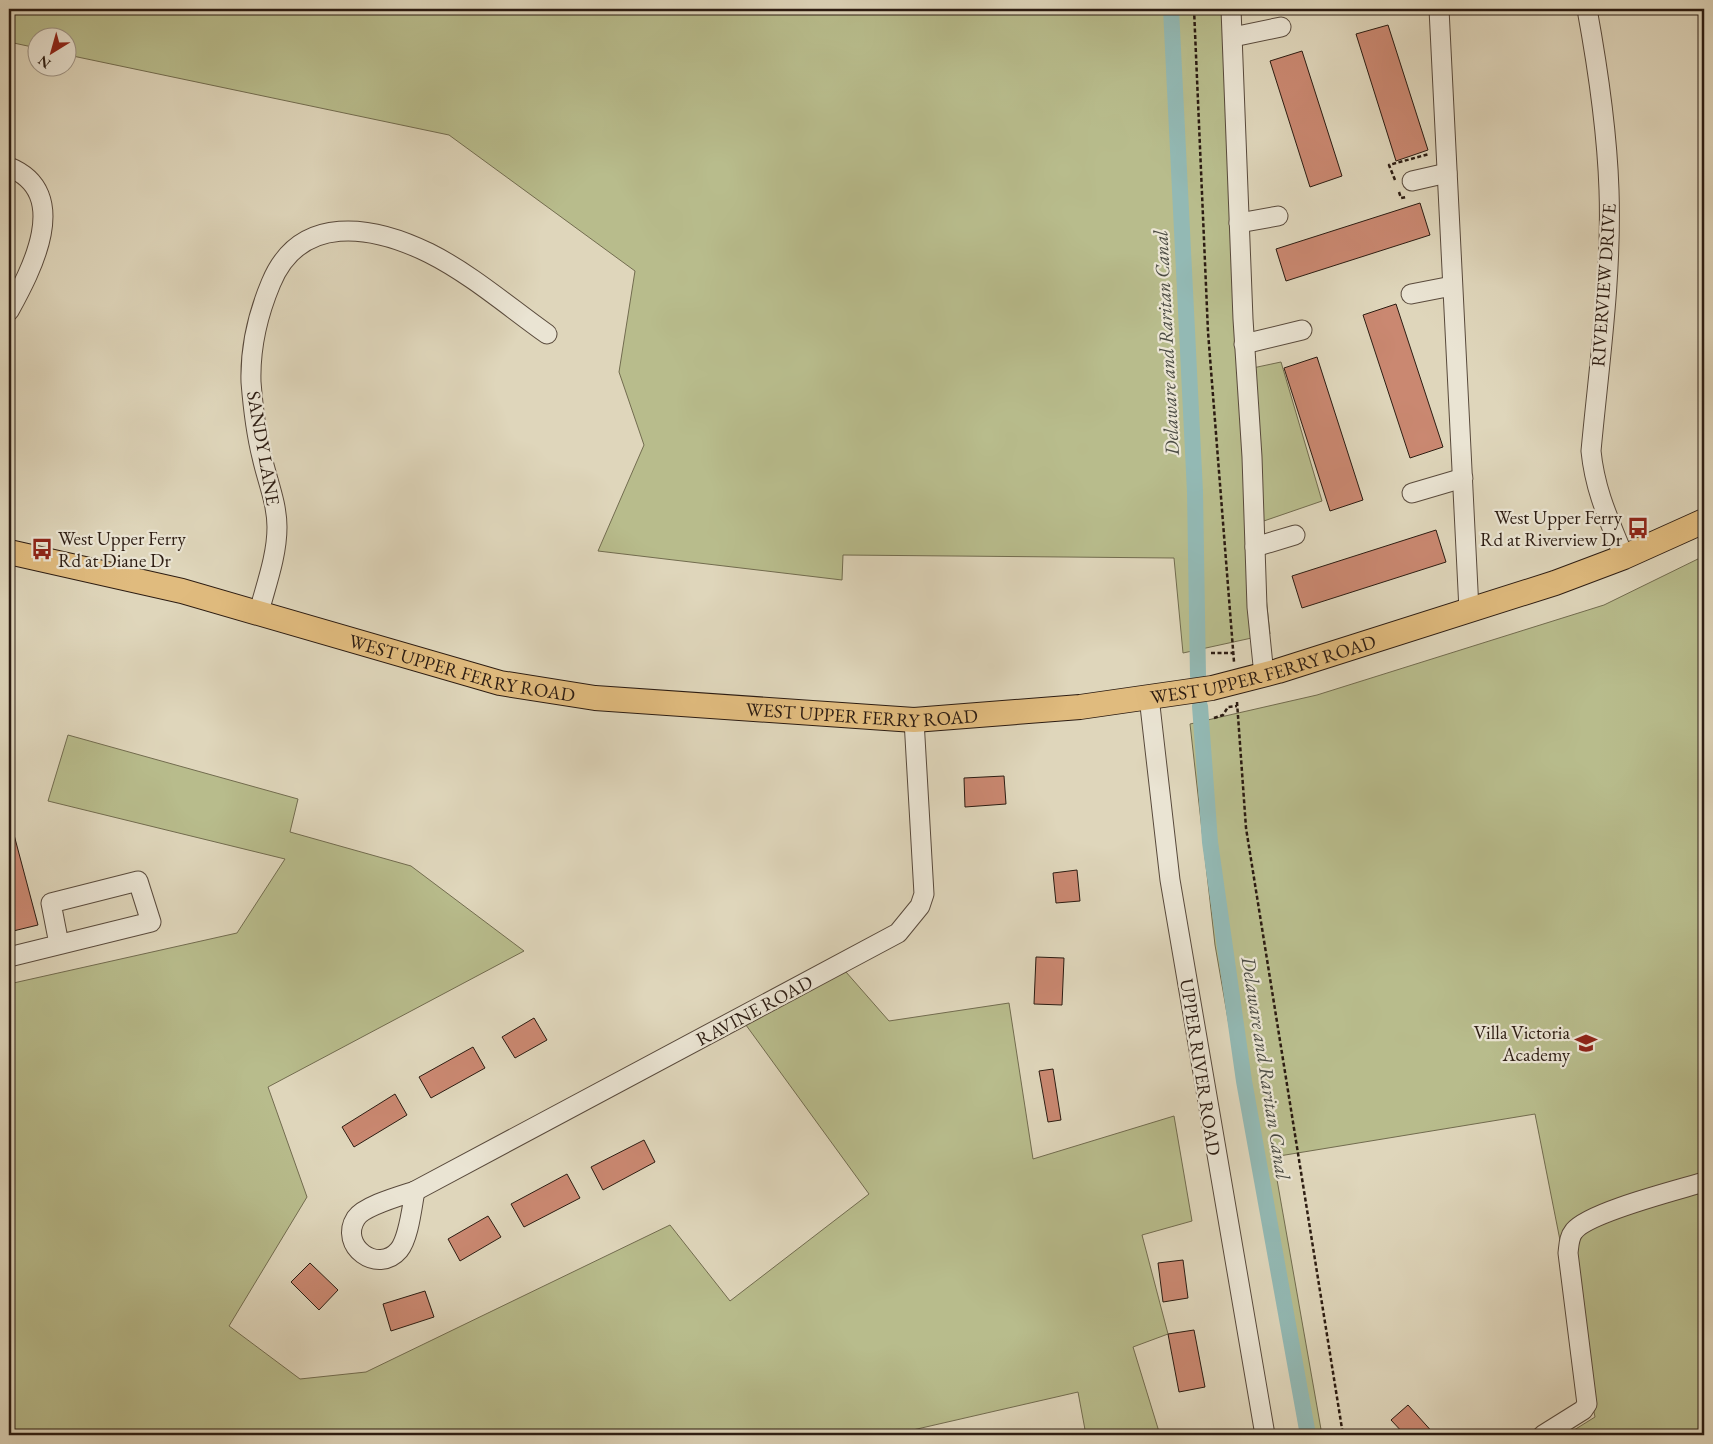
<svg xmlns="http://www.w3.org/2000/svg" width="1713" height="1444" font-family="'EB Garamond',serif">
  <rect width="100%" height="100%" fill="#dfd6bb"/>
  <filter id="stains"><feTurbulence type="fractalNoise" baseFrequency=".004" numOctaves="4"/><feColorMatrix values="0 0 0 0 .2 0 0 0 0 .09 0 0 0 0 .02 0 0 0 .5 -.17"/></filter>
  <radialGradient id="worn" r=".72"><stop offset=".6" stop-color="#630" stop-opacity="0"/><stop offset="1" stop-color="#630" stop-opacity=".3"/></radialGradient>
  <!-- green -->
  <g fill="#b8bc8c" stroke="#726c4f">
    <path d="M9,9H1235L1248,369L1281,362L1322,501L1258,523L1270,634L1183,653L1174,558L843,555L842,580L598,551L644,445L619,372L635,271L449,135L68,55V38H38L37,48L9,42Z"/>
    <path d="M1704,556V1435H1566L1595,1417L1535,1114L1273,1157L1322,1435H1301L1215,945L1190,724L1317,695L1604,605Z"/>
    <path d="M68,735L298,799L290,832L411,866L524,951L268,1087L307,1197L229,1326L300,1379L366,1372L670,1225L730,1301L869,1194L743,1021L846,972L889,1021L1009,1003L1033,1159L1174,1116L1192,1221L1142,1235L1168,1334L1133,1347L1160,1435H1086L1078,1392L891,1435H607L606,1433L600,1435H9V984L237,933L285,859L48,801Z"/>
  </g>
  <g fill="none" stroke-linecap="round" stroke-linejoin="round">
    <!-- canal -->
    <g stroke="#93b9b4" stroke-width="16">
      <path d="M1171,9L1195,492L1198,676"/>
      <path d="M1200,706L1210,842L1244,1081L1308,1435"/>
    </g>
  </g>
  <!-- building -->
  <g fill="#ca8871" stroke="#2c1c12">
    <path d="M1388,25L1428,150L1396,161L1356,34Z"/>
    <path d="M1302,51L1342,176L1310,187L1270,61Z"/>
    <path d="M1420,203L1430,235L1286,281L1276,249Z"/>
    <path d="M1396,304L1443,447L1410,458L1363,315Z"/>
    <path d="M1317,357L1363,500L1330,511L1284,368Z"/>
    <path d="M1436,530L1446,562L1302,608L1292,576Z"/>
    <path d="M1004,776L1006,804L965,807L964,778Z"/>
    <path d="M13,831L38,925L9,932V832Z"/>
    <path d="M1077,870L1080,901L1056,903L1053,873Z"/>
    <path d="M1036,957L1064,958L1062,1005L1034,1004Z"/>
    <path d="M534,1018L547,1040L515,1058L502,1037Z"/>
    <path d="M473,1047L485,1068L431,1098L419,1077Z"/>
    <path d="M1053,1069L1061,1120L1048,1122L1039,1071Z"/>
    <path d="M395,1094L407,1115L354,1147L342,1127Z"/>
    <path d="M644,1140L655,1162L603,1190L591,1167Z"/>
    <path d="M567,1174L580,1198L524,1227L511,1204Z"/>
    <path d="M488,1216L501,1237L460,1261L448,1239Z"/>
    <path d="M1183,1260L1188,1298L1163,1302L1158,1263Z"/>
    <path d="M310,1263L338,1290L319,1310L291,1282Z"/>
    <path d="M425,1291L434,1317L391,1331L383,1304Z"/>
    <path d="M1194,1330L1205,1387L1179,1392L1168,1334Z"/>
    <path d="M1408,1405L1435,1435H1405L1391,1420Z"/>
  </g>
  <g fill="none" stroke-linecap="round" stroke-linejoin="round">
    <!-- minor casing -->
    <g stroke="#594a3c" stroke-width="21">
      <g id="minor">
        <path d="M1231,9L1243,319L1252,457L1257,607L1264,675"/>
        <path d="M1439,9L1469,610"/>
        <path d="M1587,9C1598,69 1607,129 1609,190C1612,277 1599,365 1591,451C1595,491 1609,520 1624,557"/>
        <path d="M1233,37L1281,27"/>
        <path d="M9,167C73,193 31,271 9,311"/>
        <path d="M1412,181L1447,173"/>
        <path d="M1239,223L1278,216"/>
        <path d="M1411,294L1452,286"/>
        <path d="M1244,344L1302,330"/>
        <path d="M1412,493L1463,478"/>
        <path d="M1255,547L1295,535"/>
        <path d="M259,612C266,585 277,556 277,527C277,503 267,480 262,457C256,433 253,407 251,382C250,348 258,314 271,283C300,213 372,225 429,253C471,274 509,307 547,334"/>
        <path d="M1149,697L1170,880L1265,1435"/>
        <path d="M9,957L151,922L138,881L51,903L59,944"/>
        <path d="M415,1191L898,933L920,906L924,894L914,720"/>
        <path d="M415,1191C412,1206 409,1238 399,1250C378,1275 338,1246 356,1218C364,1206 400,1196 415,1191Z"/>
        <path d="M1543,1435L1583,1410L1587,1404L1568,1253C1569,1245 1569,1237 1574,1231C1589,1212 1678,1190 1704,1182"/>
      </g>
    </g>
    <!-- major casing -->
    <g stroke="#2c1c12" stroke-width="26">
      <g id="major">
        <path id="s1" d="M9,552L182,591L500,683L595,698L914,720L1080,707L1212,688L1278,671L1555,583L1624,557L1704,521"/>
      </g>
    </g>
    <!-- path -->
    <g stroke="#2c1c12" stroke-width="2.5" stroke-dasharray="4 2.5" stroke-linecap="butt">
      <path d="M1194,9L1208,332L1234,662"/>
      <path d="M1395,180L1389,165L1429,154"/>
      <path d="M1399,192L1401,198L1406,197"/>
      <path d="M1211,653H1233"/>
      <path d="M1237,702L1246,828L1343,1435"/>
      <path d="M1214,718L1223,715L1228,707L1237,706"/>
    </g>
    <!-- minor -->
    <use href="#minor" stroke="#eae4d3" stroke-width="19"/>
    <!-- major -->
    <use href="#major" stroke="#e0bb7e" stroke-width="24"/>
  </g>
  <!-- icons -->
  <defs>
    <g id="bus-bare" transform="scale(1.725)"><path d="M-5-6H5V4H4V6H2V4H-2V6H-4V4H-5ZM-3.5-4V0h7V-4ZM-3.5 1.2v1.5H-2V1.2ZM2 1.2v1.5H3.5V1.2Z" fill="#8f2418" stroke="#eae4d3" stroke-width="2.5" paint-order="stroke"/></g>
    <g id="school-bare" transform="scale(1.725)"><path d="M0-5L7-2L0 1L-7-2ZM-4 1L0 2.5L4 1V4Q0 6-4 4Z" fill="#8f2418" stroke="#eae4d3" stroke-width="2.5" paint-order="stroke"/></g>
  </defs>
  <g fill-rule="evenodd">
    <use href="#bus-bare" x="1638" y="528"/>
    <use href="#bus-bare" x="42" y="549"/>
    <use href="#school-bare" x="1586" y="1043"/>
  </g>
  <g text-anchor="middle" stroke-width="4.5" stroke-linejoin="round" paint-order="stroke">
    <!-- street labels -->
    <g font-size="19" fill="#2c1c12" stroke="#eae4d3">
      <text transform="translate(1603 285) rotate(-86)" y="7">RIVERVIEW DRIVE</text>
      <text transform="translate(264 448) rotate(80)" y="7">SANDY LANE</text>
      <text dy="7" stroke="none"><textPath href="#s1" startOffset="468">WEST UPPER FERRY ROAD</textPath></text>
      <text dy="7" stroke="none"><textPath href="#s1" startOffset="1278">WEST UPPER FERRY ROAD</textPath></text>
      <text dy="7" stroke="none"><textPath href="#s1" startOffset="872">WEST UPPER FERRY ROAD</textPath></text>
      <text transform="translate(754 1010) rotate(-28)" y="7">RAVINE ROAD</text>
      <text transform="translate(1201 1067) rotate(81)" y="7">UPPER RIVER ROAD</text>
    </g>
    <!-- poi labels -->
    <g font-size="19" fill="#2c1c12" stroke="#eae4d3" text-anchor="end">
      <text x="1622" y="524">West Upper Ferry<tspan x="1622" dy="22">Rd at Riverview Dr</tspan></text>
      <text x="58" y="545" text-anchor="start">West Upper Ferry<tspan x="58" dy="22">Rd at Diane Dr</tspan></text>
      <text x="1570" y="1039">Villa Victoria<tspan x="1570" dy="22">Academy</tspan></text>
    </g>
    <!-- water labels -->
    <g font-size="20" font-style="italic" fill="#4b4b43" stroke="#eae4d3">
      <text transform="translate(1166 343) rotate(-93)" y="7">Delaware and Raritan Canal</text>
      <text transform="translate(1266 1068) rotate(81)" y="7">Delaware and Raritan Canal</text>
    </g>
  </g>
  <!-- margin -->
  <rect width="1713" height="1444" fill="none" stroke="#dfd6bb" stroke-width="30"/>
  <rect x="10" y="10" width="1693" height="1424" fill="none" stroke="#2c1c12" stroke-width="2.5"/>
  <rect x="15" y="15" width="1683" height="1414" fill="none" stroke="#2c1c12"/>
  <!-- north arrow -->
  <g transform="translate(52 52) rotate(217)"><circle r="24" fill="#eae4d3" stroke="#9e9486"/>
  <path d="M0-4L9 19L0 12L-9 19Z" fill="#8f2418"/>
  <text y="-8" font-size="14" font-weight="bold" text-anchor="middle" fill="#2c1c12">N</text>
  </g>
  <rect width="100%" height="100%" filter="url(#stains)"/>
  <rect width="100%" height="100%" fill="url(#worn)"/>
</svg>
